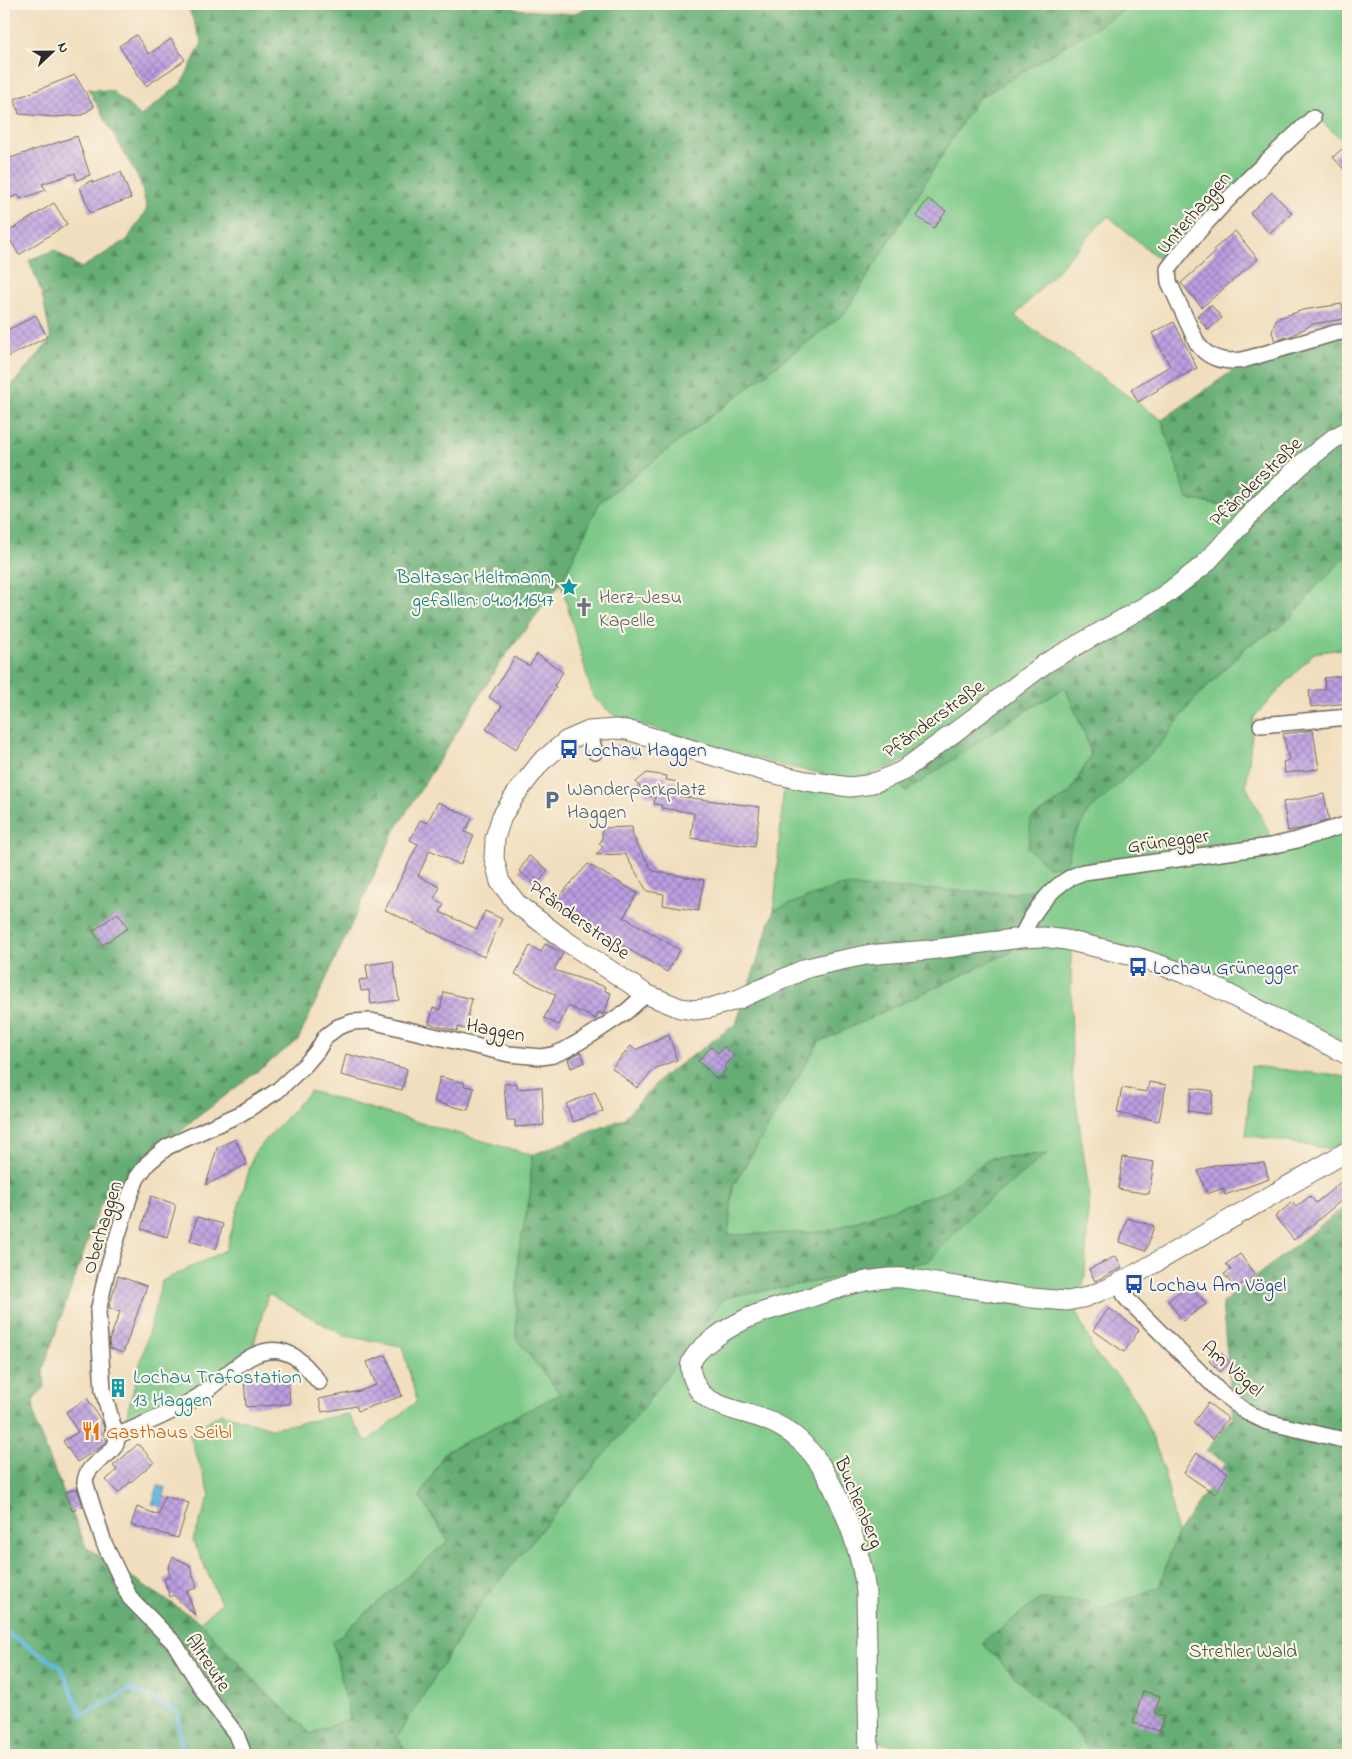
<svg xmlns="http://www.w3.org/2000/svg" width="1352" height="1759" font-family="'Indie Flower',sans-serif">
  <defs>
    <pattern id="forest-firs" width="22" height="20" patternUnits="userSpaceOnUse" patternTransform="scale(1.25)"><rect width="22" height="20" fill="#65ad74"/><path d="M5 1l3.5 6h-7zM16 11l3.5 6h-7z" fill="#538d5f"/></pattern>
    <pattern id="water-ripples" width="26" height="14" patternUnits="userSpaceOnUse" patternTransform="scale(1.25)"><rect width="26" height="14" fill="#64b9e0"/><path d="M2 4q2-2 4 0t4 0M15 11q2-2 4 0t4 0" fill="none" stroke="#5397b6"/></pattern>
    <pattern id="building-cross-hatch" width="8" height="8" patternUnits="userSpaceOnUse" patternTransform="scale(1.25)"><rect width="8" height="8" fill="#bb9ee1"/><path d="M0 0l8 8M0 8l8-8" fill="none" stroke="#9881b7"/></pattern>
  </defs>
  <rect width="100%" height="100%" fill="#fcf5e5"/>
  <filter id="ink" filterUnits="userSpaceOnUse"><feTurbulence type="fractalNoise" baseFrequency=".02" numOctaves="2"/><feDisplacementMap in="SourceGraphic" scale="10" xChannelSelector="R" yChannelSelector="G"/><feConvolveMatrix kernelMatrix="1 2 1 2 8 2 1 2 1" color-interpolation-filters="sRGB"/></filter>
  <filter id="wash" filterUnits="userSpaceOnUse"><feTurbulence type="fractalNoise" baseFrequency=".0096" numOctaves="4" result="noise"/><feDisplacementMap in="SourceGraphic" scale="20" xChannelSelector="R" yChannelSelector="G"/><feGaussianBlur stdDeviation="1.12" result="paint"/><feColorMatrix in="noise" values="0 0 0 0 0 0 0 0 0 0 0 0 0 0 0 0 0 1.4 0 .05"/><feComposite in="paint" operator="in"/></filter>
  <g filter="url(#wash)">
    <rect width="100%" height="100%" fill="#f1debe"/>
    <!-- green -->
    <g fill="#7cc988" stroke="#547a5a">
      <path d="M1134,4H1348V145L1310,111L1164,263L1108,216L1015,316L1162,420L1187,499L1246,509L1202,557L1164,587L898,764L854,780L784,766L617,718L593,697L561,583L600,502L845,313L976,100Z"/>
      <path d="M1348,554V648L1314,653L1254,717L1246,786L1279,852L1348,831V1048L1207,974L1071,947L1072,1074L1089,1191L1085,1275L1077,1314L1096,1355L1122,1381L1137,1401L1159,1454L1168,1488L1177,1534L1159,1587L1102,1609L1088,1601L983,1643L1034,1696L1073,1727L1092,1755H959L870,1742L869,1755H409L397,1737L483,1600L647,1403L724,1298L929,1261L975,1211L1046,1154L990,1158L944,1192L825,1232L728,1235L733,1186L819,1042L1011,952L1045,888L1012,893L839,886L774,910L784,783L863,795L894,779L906,791L1012,719L1065,688L1084,732L1091,755L1070,793L1031,819L1066,866L1072,841L1088,812L1158,747L1193,701L1247,646L1279,627L1300,608L1313,590Z"/>
      <path d="M1251,1066L1348,1077V1139L1330,1149L1246,1135Z"/>
      <path d="M310,1091L532,1155L530,1195L518,1257L516,1338L560,1394L445,1452L420,1497L448,1541L333,1642L350,1718L310,1734L283,1707L270,1697L200,1622L221,1603L193,1540L210,1495L189,1434L221,1413L271,1428L348,1414L367,1442L417,1401L402,1346L345,1336L268,1294L253,1347L186,1397L125,1421L162,1281L226,1250L254,1153Z"/>
    </g>
    <!-- forest -->
    <g fill="url(#forest-firs)" stroke="#486c50">
      <path d="M187,4H507L515,9L572,14L599,4H1134L976,100L845,313L600,502L561,583L500,663L394,832L298,1040L195,1119L101,1203L43,1369L45,1386L33,1401L36,1425L86,1547L200,1622L270,1697L283,1707L311,1734L350,1718L333,1642L448,1541L420,1497L445,1452L560,1394L516,1338L518,1257L530,1195L532,1155L623,1119L662,1077L736,1024L774,910L839,886L1012,893L1046,888L1011,952L819,1042L733,1186L728,1235L825,1232L944,1192L990,1158L1047,1154L975,1211L929,1261L724,1298L647,1403L483,1600L397,1737L409,1755H4V390L10,387L51,340L42,293L29,260L54,250L81,268L127,240L147,209L140,181L88,89L112,91L141,116L182,83L202,43Z"/>
      <path d="M1348,331V554L1313,590L1300,608L1279,628L1247,646L1193,701L1158,747L1088,812L1072,841L1066,866L1048,867L1028,848L1031,819L1070,793L1091,755L1084,732L1065,688L1012,719L906,792L894,779L1046,663L1165,595L1253,510L1187,499L1162,420L1251,358Z"/>
      <path d="M1348,1204V1755H1092L1073,1727L1034,1696L982,1643L1038,1600L1088,1601L1102,1609L1159,1587L1177,1534L1226,1463L1206,1451L1233,1416L1222,1303Z"/>
    </g>
    <!-- water -->
    <g fill="url(#water-ripples)" stroke="#487286">
      <path d="M615,745L636,748L635,757L614,753Z"/>
      <path d="M158,1486L166,1488L161,1507L152,1504Z"/>
    </g>
    <g fill="none" stroke-linecap="round" stroke-linejoin="round">
      <!-- stream -->
      <path stroke="#64b9e0" stroke-width="4.5" d="M4,1630L10,1635L61,1667L82,1715L131,1689L177,1711L182,1755"/>
    </g>
    <g id="blocks">
      <!-- building -->
      <g fill="url(#building-cross-hatch)">
        <path d="M136,35L149,54L171,39L185,60L146,86L119,46Z"/>
        <path d="M75,75L94,107L82,115L54,117L19,114L15,99Z"/>
        <path d="M77,136L90,175L77,180L75,173L42,184L46,190L20,199L19,195L4,200V160Z"/>
        <path d="M1342,149L1348,155V174L1333,157Z"/>
        <path d="M121,172L131,198L90,213L80,187L92,180L93,183Z"/>
        <path d="M1272,192L1292,213L1270,234L1250,213Z"/>
        <path d="M928,199L946,211L934,228L916,216Z"/>
        <path d="M54,203L67,224L19,255L6,233Z"/>
        <path d="M1235,231L1258,259L1202,307L1181,283L1215,253L1213,250Z"/>
        <path d="M1342,304L1344,319L1313,324L1293,335L1275,341L1272,332L1276,319L1303,310Z"/>
        <path d="M1211,305L1222,318L1208,330L1197,316Z"/>
        <path d="M36,315L47,337L4,359V332Z"/>
        <path d="M1174,322L1197,368L1157,389L1158,390L1138,402L1131,389L1170,366L1152,333Z"/>
        <path d="M537,654L563,672L554,686L556,687L516,749L486,729L502,706L489,697L515,657L529,666Z"/>
        <path d="M1348,675V703L1311,707L1309,691L1325,689L1324,678Z"/>
        <path d="M1313,730L1319,769L1285,773L1283,762L1289,760L1283,734Z"/>
        <path d="M647,773L667,776L666,780L679,782L677,796L760,807L755,847L691,838L694,813L661,808L662,805L654,804L655,797L647,796L636,782Z"/>
        <path d="M1324,794L1329,820L1305,828L1288,831L1283,802Z"/>
        <path d="M438,802L472,818L465,832L474,836L460,865L430,850L418,876L440,887L434,899L444,904L440,912L477,929L485,911L502,919L484,957L385,910L418,844L410,840L420,820L427,823Z"/>
        <path d="M632,827L633,836L636,841L635,842L653,871L704,880L698,911L663,905L664,894L647,891L625,854L596,855L603,847L599,844L602,840V828Z"/>
        <path d="M529,856L548,870L537,885L519,871Z"/>
        <path d="M588,864L637,893L624,917L680,950L667,972L552,904Z"/>
        <path d="M118,913L128,928L102,945L93,931Z"/>
        <path d="M545,944L563,953L554,970L606,987L605,991L611,993L604,1014L598,1012L596,1019L568,1006L559,1025L544,1018L556,995L515,974L530,946L541,952Z"/>
        <path d="M393,961L399,1000L371,1004L369,990L361,991L359,980L368,979L366,965Z"/>
        <path d="M444,992L472,999L465,1029L458,1027L457,1031L429,1024L433,1008L440,1010Z"/>
        <path d="M669,1035L677,1060L656,1068L637,1088L612,1068L631,1046L635,1050Z"/>
        <path d="M711,1047L718,1053L724,1047L734,1056L724,1067L726,1069L717,1079L698,1061Z"/>
        <path d="M581,1052L585,1062L571,1068L568,1059Z"/>
        <path d="M346,1054L407,1069L402,1090L341,1075Z"/>
        <path d="M440,1077L465,1083L464,1086L474,1088L468,1110L434,1102Z"/>
        <path d="M1149,1082L1166,1085L1159,1121L1117,1113L1122,1088L1147,1092Z"/>
        <path d="M517,1083V1089L542,1087L544,1125L515,1127V1120H507L504,1084Z"/>
        <path d="M1192,1088L1213,1091L1210,1114L1188,1111Z"/>
        <path d="M595,1092L603,1111L573,1122L566,1104Z"/>
        <path d="M235,1139L247,1164L206,1185L217,1148Z"/>
        <path d="M1123,1157L1154,1162L1149,1194L1118,1189Z"/>
        <path d="M1264,1163L1269,1179L1225,1195L1223,1188L1207,1194L1198,1171L1214,1165Z"/>
        <path d="M1348,1176V1195L1294,1240L1275,1217L1292,1202L1296,1207L1310,1196L1316,1203Z"/>
        <path d="M151,1196L175,1204V1209L167,1237L141,1229Z"/>
        <path d="M197,1217L223,1224L216,1249L190,1241Z"/>
        <path d="M1127,1218L1154,1226L1146,1251L1120,1242Z"/>
        <path d="M1240,1254L1255,1275L1235,1289L1224,1274L1231,1270L1226,1264Z"/>
        <path d="M1116,1256L1122,1268L1095,1281L1089,1269Z"/>
        <path d="M118,1276L147,1286L123,1353L110,1348L109,1341L120,1312L109,1308Z"/>
        <path d="M1190,1283L1206,1304L1183,1321L1168,1301Z"/>
        <path d="M1109,1308L1139,1330L1124,1352L1093,1330Z"/>
        <path d="M1218,1351L1230,1362L1220,1372L1209,1361Z"/>
        <path d="M386,1355L402,1396L358,1411L356,1406L322,1412L319,1399L360,1391L376,1385L367,1362Z"/>
        <path d="M288,1376L290,1404L246,1407L244,1378Z"/>
        <path d="M87,1398L102,1422L105,1431L102,1433L107,1441L104,1445L77,1462L63,1441L78,1432L66,1412Z"/>
        <path d="M1208,1403L1228,1418L1213,1439L1193,1423Z"/>
        <path d="M138,1444L154,1462L118,1493L106,1480L117,1470L113,1466Z"/>
        <path d="M1197,1453L1228,1473L1215,1494L1184,1473Z"/>
        <path d="M77,1488L83,1506L72,1511L64,1493Z"/>
        <path d="M164,1496L189,1503L178,1538L131,1525L137,1507L159,1515Z"/>
        <path d="M173,1557L190,1565L197,1588L187,1591L195,1615L173,1595L170,1597L164,1579L170,1577L168,1568Z"/>
        <path d="M1143,1691L1160,1696L1154,1713L1164,1716L1160,1731L1133,1723Z"/>
      </g>
    </g>
  </g>
  <g filter="url(#ink)">
    <use href="#blocks" fill-opacity="0" stroke="#706a5e" stroke-width="1"/>
    <g fill="none" stroke-linecap="round" stroke-linejoin="round">
      <!-- minor casing -->
      <g stroke="#706a5e" stroke-width="18">
        <g id="minor">
          <path d="M1313,118C1262,165 1210,213 1168,269L1169,282L1197,343C1208,359 1224,363 1243,360L1335,333L1348,331"/>
          <path d="M1261,725L1348,717"/>
          <path d="M589,731L595,752"/>
          <path d="M1021,938C1033,910 1054,881 1084,872L1271,846L1297,840L1348,824"/>
          <path d="M1118,1283L1127,1299L1219,1391L1246,1412L1267,1422L1348,1441"/>
          <path d="M116,1436C144,1424 174,1412 199,1396C226,1378 259,1334 295,1357C304,1363 312,1373 319,1382"/>
          <path d="M244,1755L236,1734L206,1695L175,1644L130,1598L104,1543L85,1482C87,1460 113,1459 117,1440L103,1390L98,1312L106,1275L129,1198L137,1178L148,1163L167,1147L240,1114L277,1091L306,1064L317,1051L326,1036L338,1027L352,1022L371,1021L509,1054L541,1057L553,1055L565,1050L591,1035L627,1011L646,994"/>
        </g>
      </g>
      <!-- tertiary casing -->
      <g stroke="#706a5e" stroke-width="21">
        <g id="tertiary">
          <path d="M1348,431L1333,439L1302,464L1254,510L1205,564L1165,595L1046,663L955,732L902,771L882,780L866,785L850,787L806,781L767,772L627,730L615,729L589,731L566,741L541,762L516,794L502,816L495,838L494,858L500,882L518,905L566,941L646,994L680,1008L695,1010L710,1008L739,999L807,968L837,961L866,955L929,950L1021,938L1043,937L1066,940L1137,957L1195,977L1348,1055"/>
          <path d="M869,1755L866,1593C863,1563 854,1536 843,1509C826,1470 808,1436 766,1420C747,1412 709,1407 698,1389C694,1382 689,1371 691,1363C696,1348 726,1329 740,1322C756,1313 775,1308 793,1303C828,1292 867,1276 904,1278L1032,1298L1067,1301L1083,1298L1109,1288L1134,1275L1348,1151"/>
        </g>
      </g>
      <!-- minor -->
      <use href="#minor" stroke="#fff" stroke-width="15"/>
      <!-- tertiary -->
      <use href="#tertiary" stroke="#fff" stroke-width="19"/>
    </g>
  </g>
  <!-- icons -->
  <defs>
    <g id="sight-bare" transform="scale(1.5)"><path d="M0-6L1.8-2.2L6-1.7L2.9 1.2L3.7 5.4L0 3.3L-3.7 5.4L-2.9 1.2L-6-1.7L-1.8-2.2Z" fill="#0f9aa8" stroke="#fcf5e5" stroke-width="2.5" paint-order="stroke"/></g>
    <g id="church-bare" transform="scale(1.5)"><path d="M-1.2-6h2.4v3.5h3.3v2.4h-3.3V6h-2.4V-.1h-3.3v-2.4h3.3Z" fill="#6b7280" stroke="#fcf5e5" stroke-width="2.5" paint-order="stroke"/></g>
    <g id="bus-bare" transform="scale(1.5)"><path d="M-5-6H5V4H4V6H2V4H-2V6H-4V4H-5ZM-3.5-4V0h7V-4ZM-3.5 1.2v1.5H-2V1.2ZM2 1.2v1.5H3.5V1.2Z" fill="#1a4fb4" stroke="#fcf5e5" stroke-width="2.5" paint-order="stroke"/></g>
    <g id="parking-bare" transform="scale(1.5)"><path d="M-3.5-5.5H1a3.5 3.5 0 0 1 0 7H-1V5.5H-3.5ZM-1-3.4V-.6H.8a1.4 1.4 0 0 0 0-2.8Z" fill="#5c6f8a" stroke="#fcf5e5" stroke-width="2.5" paint-order="stroke"/></g>
    <g id="building-bare" transform="scale(1.5)"><path d="M-4-6H4V6H1V3H-1V6H-4ZM-2.5-4.3h1.7v1.8h-1.7ZM.8-4.3h1.7v1.8H.8ZM-2.5-1h1.7V.8h-1.7ZM.8-1h1.7V.8H.8Z" fill="#0f9aa8" stroke="#fcf5e5" stroke-width="2.5" paint-order="stroke"/></g>
    <g id="restaurant-bare" transform="scale(1.5)"><path d="M-5-6h1v4h1v-4h1v4h1v-4h1v5L-1.5 .5V6h-2V.5L-5-1ZM5-6V6H3V1.5H1.5Q1.5-4 5-6Z" fill="#e8710a" stroke="#fcf5e5" stroke-width="2.5" paint-order="stroke"/></g>
  </defs>
  <g fill-rule="evenodd">
    <use href="#sight-bare" x="569" y="587"/>
    <use href="#church-bare" x="584" y="607"/>
    <use href="#bus-bare" x="569" y="749"/>
    <use href="#parking-bare" x="552" y="800"/>
    <use href="#bus-bare" x="1138" y="967"/>
    <use href="#bus-bare" x="1134" y="1284"/>
    <use href="#building-bare" x="118" y="1388"/>
    <use href="#restaurant-bare" x="91" y="1431"/>
  </g>
  <g text-anchor="middle" stroke-width="4.5" stroke-linejoin="round" paint-order="stroke">
    <!-- street labels -->
    <g font-size="20" fill="#2b2b2b" stroke="#fcf5e5">
      <text transform="translate(1193 212) rotate(-49)" y="7">Unterhaggen</text>
      <text transform="translate(1255 481) rotate(-44)" y="7">Pfänderstraße</text>
      <text transform="translate(933 718) rotate(-36)" y="7">Pfänderstraße</text>
      <text transform="translate(1168 840) rotate(-8)" y="7">Grünegger</text>
      <text transform="translate(580 919) rotate(36)" y="7">Pfänderstraße</text>
      <text transform="translate(496 1029) rotate(11)" y="7">Haggen</text>
      <text transform="translate(101 1227) rotate(-73)" y="7">Oberhaggen</text>
      <text transform="translate(1233 1368) rotate(41)" y="7">Am Vögel</text>
      <text transform="translate(860 1502) rotate(67)" y="7">Buchenberg</text>
      <text transform="translate(209 1662) rotate(56)" y="7">Altreute</text>
    </g>
    <!-- culture labels -->
    <g font-size="20" fill="#0d838f" stroke="#fcf5e5" text-anchor="end">
      <text x="554" y="583">Baltasar Heltmann,<tspan x="554" dy="23">gefallen: 04.01.1647</tspan></text>
      <text x="133" y="1383" text-anchor="start">Lochau Trafostation<tspan x="133" dy="23">13 Haggen</tspan></text>
    </g>
    <!-- worship labels -->
    <g font-size="20" fill="#5b616d" stroke="#fcf5e5" text-anchor="start">
      <text x="599" y="603">Herz-Jesu<tspan x="599" dy="23">Kapelle</tspan></text>
    </g>
    <!-- transit labels -->
    <g font-size="20" fill="#164399" stroke="#fcf5e5" text-anchor="start">
      <text x="584" y="756">Lochau Haggen</text>
      <text x="1153" y="974">Lochau Grünegger</text>
      <text x="1149" y="1291">Lochau Am Vögel</text>
    </g>
    <!-- service labels -->
    <g font-size="20" fill="#4e5e75" stroke="#fcf5e5" text-anchor="start">
      <text x="567" y="795">Wanderparkplatz<tspan x="567" dy="23">Haggen</tspan></text>
    </g>
    <!-- food labels -->
    <g font-size="20" fill="#c56008" stroke="#fcf5e5" text-anchor="start">
      <text x="106" y="1438">Gasthaus Seibl</text>
    </g>
    <!-- park labels -->
    <g font-size="20" fill="#435a47" stroke="#fcf5e5">
      <text x="1243" y="1657">Strehler Wald</text>
    </g>
  </g>
  <!-- margin -->
  <rect width="1352" height="1759" fill="none" stroke="#fcf5e5" stroke-width="20"/>
  <!-- north arrow -->
  <g transform="translate(52 52) rotate(68)" stroke="#fcf5e5" stroke-width="4" paint-order="stroke">
  <path d="M0-4L9 19L0 12L-9 19Z" fill="#2b2b2b"/>
  <text y="-8" font-size="14" font-weight="bold" text-anchor="middle" fill="#2b2b2b">N</text>
  </g>
</svg>
